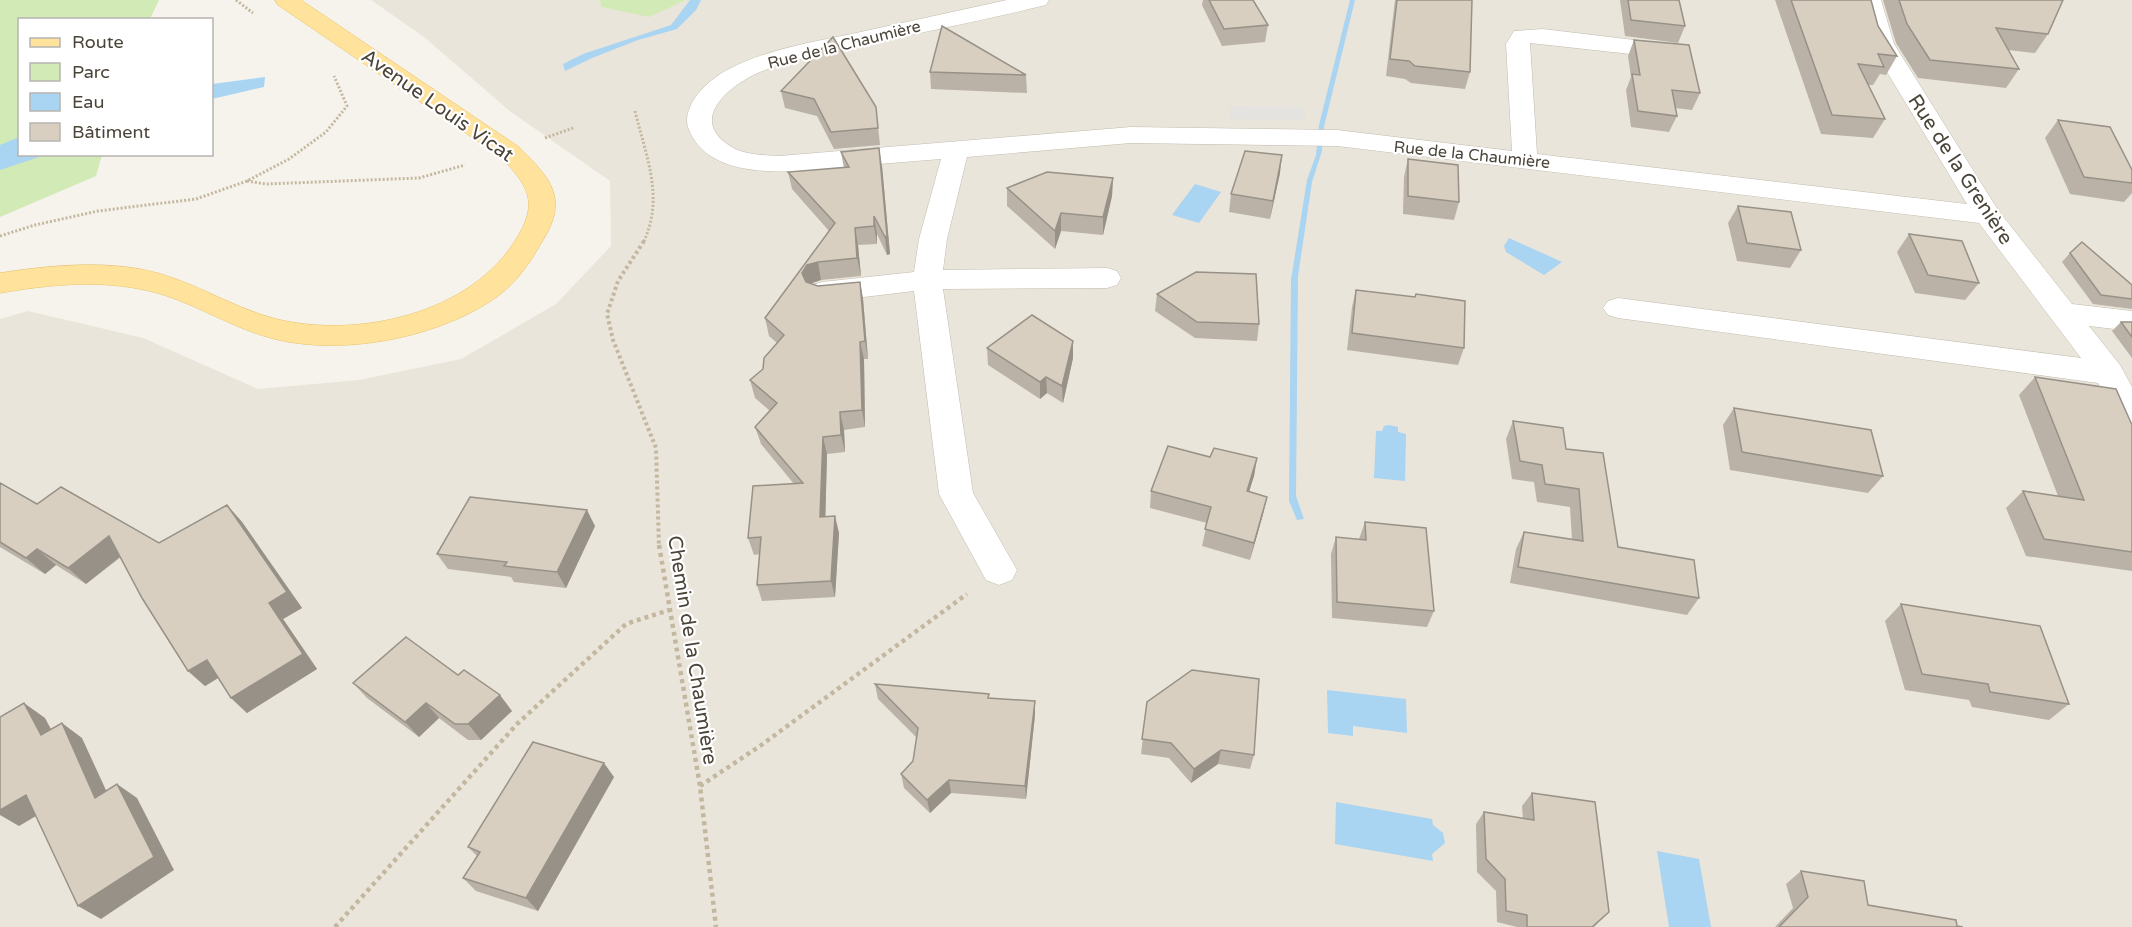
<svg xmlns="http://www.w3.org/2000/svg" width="2132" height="927" font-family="'Varela Round',sans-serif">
  <rect width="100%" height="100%" fill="#f6f3ec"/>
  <!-- residential -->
  <path fill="#eae5da" d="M371,0H600L601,7L649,16L686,0H2132V927H0V319L28,311L143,338L258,389L359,380L461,359L556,304L611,246L610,181L511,112L424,37Z"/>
  <!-- green -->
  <g fill="#d2eab5">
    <path d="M0,0H159L150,19L20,20V154L102,155L96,176L0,217Z"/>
    <path d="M600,0H686L649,17L601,7Z"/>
  </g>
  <!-- parking -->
  <path fill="#e5e3e0" d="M1229,106L1304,107L1306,121L1230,119Z"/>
  <!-- water -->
  <g fill="#a9d4f2">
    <path d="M690,0H701L696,10L677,29L638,40L592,58L565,71L563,64L583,54L671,25Z"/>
    <path d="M1350,0H1355L1323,131L1322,151L1312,182L1298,276L1296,496L1304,519L1297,520L1289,501L1291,280L1307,180L1316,155L1319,125Z"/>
    <path d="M265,77L264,87L212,99V84Z"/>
    <path d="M19,137L20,154L45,155L0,170V145Z"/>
    <path d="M1195,184L1221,192L1199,223L1172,215Z"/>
    <path d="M1509,238L1562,262L1544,275L1506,252L1504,246Z"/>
    <path d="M1389,425L1398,427V432L1406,434L1405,481L1374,478L1376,431H1382L1384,426Z"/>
    <path d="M1327,690L1406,699L1407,733L1353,726V736L1328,733Z"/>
    <path d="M1336,802L1432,819L1433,825L1443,833L1445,843L1432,854L1433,861L1335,844Z"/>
    <path d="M1657,851L1699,859L1711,927H1669Z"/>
  </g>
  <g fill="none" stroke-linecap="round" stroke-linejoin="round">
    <!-- minor casing -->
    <g stroke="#c2bbae" stroke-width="1">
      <path id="minor" d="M1007,0H1049L1046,5C985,20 923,32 862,45C828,53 793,59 760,72C734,83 688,116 727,144C742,155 761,155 779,156L1131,127L1337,130L1512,151L1506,44L1514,31L1543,29L1676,45L1684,47L1688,52L1684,57L1676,59L1530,43L1537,154L1967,204L1870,44L1859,0H1881L1894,44L1998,210L2072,304L2132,311V331L2089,326L2120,365L2132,387V429L2121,425L2098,383L1618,318L1608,315L1603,308L1608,301L1618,298L2081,358L1979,223L1337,146L1131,143L967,157L947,239L943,270L1107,268L1117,271L1121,278L1117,285L1107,288L943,289L973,493L1017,570L1012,580L999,585L986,580L939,494L914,291L822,302L812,299L808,292L812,285L822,282L914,272L919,239L941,159C912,161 883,164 855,166C809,170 725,184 695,141C691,134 687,128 687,120C688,98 711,78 729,69C768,49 813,42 856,33C906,22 957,11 1007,0Z"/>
    </g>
    <!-- major casing -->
    <g stroke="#e6c16a" stroke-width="1">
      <path id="major" d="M275,0H301L519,147C550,178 569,198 543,240C531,261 518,281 498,296C440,338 340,357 271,338C226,326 186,297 140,289C94,280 46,285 0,293V273C46,266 94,261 140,269C190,278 229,307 276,319C358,339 473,314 518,236C539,201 527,185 501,157L278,5Z"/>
    </g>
    <!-- path-far2 -->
    <g stroke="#c4b79f" stroke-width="3" stroke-dasharray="2 2" stroke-linecap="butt">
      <path d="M236,0L253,13"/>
      <path d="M635,111C646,157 665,198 643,243"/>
      <path d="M545,138L573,128"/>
      <path d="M247,181L266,184L419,178L465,165"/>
      <path d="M0,236L35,225L98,211L196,199L247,181L289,159L326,132L347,106L334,76"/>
    </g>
    <!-- path-far1 -->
    <path stroke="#c4b79f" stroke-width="4" stroke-dasharray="3 3" stroke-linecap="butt" d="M644,241L618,281L607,314L613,340L656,448L659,547"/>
    <!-- path -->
    <g stroke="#c4b79f" stroke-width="4.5" stroke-dasharray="4 4" stroke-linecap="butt">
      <path d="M659,545L700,786L716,927"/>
      <path d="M700,786L760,746L967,594"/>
      <path d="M335,927L517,724L626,624L669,610"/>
    </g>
    <!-- minor -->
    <use href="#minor" fill="#fff" fill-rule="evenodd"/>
    <!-- major -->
    <use href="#major" fill="#ffe39c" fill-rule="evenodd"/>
  </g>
  <!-- wall -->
  <g fill="#bab2a6">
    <path d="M1203,0H1209L1268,25L1265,42L1222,46L1202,5Z"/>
    <path d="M1395,0H1472L1470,72L1465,89L1411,83L1405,79L1386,76Z"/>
    <path d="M1620,0H1679L1685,26L1678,43L1625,36Z"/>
    <path d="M1775,0H1871L1878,26L1897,56L1886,75L1880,74L1873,85H1868L1885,119L1873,138L1821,134Z"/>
    <path d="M1883,0H2063L2048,34L2035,53L2008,50L2019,69L2006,88L1918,78L1896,43Z"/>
    <path d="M1634,40L1700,93L1692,110L1675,108L1677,116L1669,132L1631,127L1626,90L1631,77L1628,56Z"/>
    <path d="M930,72L1026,75L1027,93L931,89Z"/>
    <path d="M781,91L876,107L880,145L834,149L817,116L785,108Z"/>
    <path d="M2058,120L2132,170V193L2124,202L2070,194L2045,138Z"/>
    <path d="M841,152L882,166L890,254L887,255L877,234V244L858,245L861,276L821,280L811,284L818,286L860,282L863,299L868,359H864L865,427L844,430L845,452L827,454L825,517L839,533L835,597L762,601L757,585L760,554L754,555L748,538L794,484L761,444L755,427L770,411L755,398L750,380L763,369L777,343L769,336L765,318L829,231L792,189L788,172L844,168Z"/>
    <path d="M1408,159L1459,202L1454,220L1403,214L1404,177Z"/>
    <path d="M1280,173L1270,219L1229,212L1231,194Z"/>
    <path d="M1113,178L1112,196L1103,235L1061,231L1055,249L1007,206V188Z"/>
    <path d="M1738,206L1801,250L1790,268L1737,261L1728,223Z"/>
    <path d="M1909,234L1979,283L1965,300L1915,293L1897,252Z"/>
    <path d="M2070,253L2132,285V309L2093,304L2062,262Z"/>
    <path d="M1356,290L1415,297L1464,348L1458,365L1347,350L1352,307Z"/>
    <path d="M1157,294L1259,324L1257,341L1195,338L1155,311Z"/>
    <path d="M2121,322H2132V358L2112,331Z"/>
    <path d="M1073,341V358L1063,403L1047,393L1040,399L988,365L987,348Z"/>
    <path d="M2035,377L2132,425V571L2026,556L2006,508L2023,491L2058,496L2019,395Z"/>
    <path d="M1734,408L1883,476L1868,493L1730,470L1723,425Z"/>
    <path d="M1513,421L1566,449L1618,547L1699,598L1687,615L1510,583L1516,549L1524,532L1572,540L1570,507L1537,502L1534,482L1512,479L1506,439Z"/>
    <path d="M1210,457L1257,458L1254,476L1249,491L1267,497L1263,514L1250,560L1202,546L1207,523L1150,508L1151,491Z"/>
    <path d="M0,483L37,504L159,543L227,505L242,522L302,608L283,619L317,669L247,713L231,698L218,678L205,686L188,671L121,557L86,584L56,565L45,574L0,547Z"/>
    <path d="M1365,522L1434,611L1427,627L1332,618L1331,554L1336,537L1359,539Z"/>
    <path d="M595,526L566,588L514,582L511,577L448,569L437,554Z"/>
    <path d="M1901,604L2069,704L2049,720L1972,707L1969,700L1905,690L1885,621Z"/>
    <path d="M458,675L512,711L481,740H468L439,718L419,737L367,698L353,683Z"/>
    <path d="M875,684L989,698L1035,701V715L1026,799L951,793L930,813L904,788L901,774L913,761L917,738L878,699Z"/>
    <path d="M1147,702L1254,755L1250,769L1218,764L1191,783L1169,758L1141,754Z"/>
    <path d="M614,777L538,911L476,891L463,878L477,856L468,847Z"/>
    <path d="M1532,793L1609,912L1594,927H1517L1497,922L1496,891L1477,872L1476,824L1484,812L1523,819L1522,806Z"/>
    <path d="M1801,871L1868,905L1963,927H1775L1793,908L1786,884Z"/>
  </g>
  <!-- shaded-wall -->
  <g fill="#979187">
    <path d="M879,148L882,166L890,254L887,255L885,237Z"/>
    <path d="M1282,155L1280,173L1270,219L1273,201Z"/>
    <path d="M1113,178L1112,196L1103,235V217Z"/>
    <path d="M1061,213V231L1055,249V231Z"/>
    <path d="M874,216L877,234V244L874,226Z"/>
    <path d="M855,228L858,245L861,276L857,258Z"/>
    <path d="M818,262L821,280L811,283L806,291L802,273L807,265Z"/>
    <path d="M860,282L863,299L868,359L865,341Z"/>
    <path d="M1073,341V358L1063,403L1062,386Z"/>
    <path d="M860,342L864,359L865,427L862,410Z"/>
    <path d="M1046,377L1047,393L1040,399V382Z"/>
    <path d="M840,412L844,430L845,452L841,435Z"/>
    <path d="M823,437L827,454L825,534L820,517Z"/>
    <path d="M1257,458L1254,476L1244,508L1247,491Z"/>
    <path d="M1267,497L1263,514L1250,560L1254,543Z"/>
    <path d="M227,505L242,522L302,608L283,619L317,669L247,713L231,698Z"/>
    <path d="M587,510L595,526L566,588L557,572Z"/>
    <path d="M835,516L839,533L835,597L831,581Z"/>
    <path d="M109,536L126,552L86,584L68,568Z"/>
    <path d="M37,549L56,565L45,574L26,558Z"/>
    <path d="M207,660L223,675L205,686L188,671Z"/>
    <path d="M500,695L512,711L481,740L468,724Z"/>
    <path d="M1035,701V715L1026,799L1025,786Z"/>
    <path d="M24,703L45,718L62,750L41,735Z"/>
    <path d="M426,703L439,718L419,737L405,722Z"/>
    <path d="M62,723L82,738L116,812L95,798Z"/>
    <path d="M1221,750L1218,764L1191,783L1194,769Z"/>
    <path d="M604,763L614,777L538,911L526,898Z"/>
    <path d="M949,780L951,793L930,813L927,800Z"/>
    <path d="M117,784L137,798L174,870L101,919L78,906Z"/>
    <path d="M26,795L48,809L19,826L0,815V810Z"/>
  </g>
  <!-- building -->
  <g fill="#d8cfc1" stroke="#979187" stroke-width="1.5">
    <path d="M1209,0H1253L1268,25L1224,29Z"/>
    <path d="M1397,0H1472L1470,72L1415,66L1409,61L1390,59Z"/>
    <path d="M1628,0H1679L1685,26L1631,20Z"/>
    <path d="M1791,0H1871L1878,26L1897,56L1878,54L1884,67L1858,64L1885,119L1832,115Z"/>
    <path d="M1899,0H2063L2048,34L1996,28L2019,69L1930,60L1907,24Z"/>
    <path d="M942,26L1026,75L930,72Z"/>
    <path d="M833,37L876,107L878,128L831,132L814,99L781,91Z"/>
    <path d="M1634,40L1689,45L1700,93L1672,90L1677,116L1638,111L1632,74L1640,75Z"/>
    <path d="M2058,120L2110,127L2132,170V183L2084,177Z"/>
    <path d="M879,148L887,236L885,237L874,216V226L855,228L857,258L818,262L807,265L802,273L806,282L818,286L860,282L865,341L860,342L862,410L840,412L841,435L823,437L820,517L835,516L831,581L757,585L761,537L748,538L753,486L803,483L755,427L777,403L750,380L763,369L764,358L784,335L765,318L835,223L788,172L849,167L841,152Z"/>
    <path d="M1245,151L1282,155L1273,201L1231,194Z"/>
    <path d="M1408,159L1458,165L1459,202L1408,196Z"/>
    <path d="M1047,172L1113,178L1103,217L1061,213L1055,231L1007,188Z"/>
    <path d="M1738,206L1791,212L1801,250L1747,243Z"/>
    <path d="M1909,234L1962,241L1979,283L1928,275Z"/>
    <path d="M2082,242L2132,285V299L2101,295L2070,253Z"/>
    <path d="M1196,272L1256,274L1259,324L1197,322L1157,294Z"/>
    <path d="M1356,290L1415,297L1416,294L1465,301L1464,348L1352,333Z"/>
    <path d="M1032,315L1073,341L1062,386L1046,377L1040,382L987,348Z"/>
    <path d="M2121,322H2132V337Z"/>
    <path d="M2035,377L2116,389L2132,425V552L2044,539L2023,491L2084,500Z"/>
    <path d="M1734,408L1871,430L1883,476L1742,452Z"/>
    <path d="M1513,421L1563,428L1566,449L1603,453L1618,547L1694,560L1699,598L1518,567L1524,532L1583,541L1579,489L1545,484L1542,465L1520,461Z"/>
    <path d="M1168,446L1210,457L1214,448L1257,458L1247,491L1267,497L1254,543L1205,529L1211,507L1151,491Z"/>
    <path d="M0,483L37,504L61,487L159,543L227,505L287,592L269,603L303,654L231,698L207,660L188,671L142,598L109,536L68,568L37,549L26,558L0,542Z"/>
    <path d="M470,497L587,510L557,572L504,566L507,562L437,554Z"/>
    <path d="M1365,522L1426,528L1434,611L1337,602L1336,537L1366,540Z"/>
    <path d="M1901,604L2040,626L2069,704L1990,692L1988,684L1922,674Z"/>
    <path d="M406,637L458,675L464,670L500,695L468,724H455L426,703L405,722L353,683Z"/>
    <path d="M1192,670L1259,679L1254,755L1221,750L1194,769L1171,743L1142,739L1147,702Z"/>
    <path d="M875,684L989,694L988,698L1035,701L1025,786L949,780L927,800L901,774L913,761L918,728Z"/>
    <path d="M24,703L41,735L62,723L95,798L117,784L154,857L78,906L26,795L0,810V717Z"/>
    <path d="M533,742L604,763L526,898L463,878L480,852L468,847Z"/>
    <path d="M1532,793L1595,802L1609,912L1592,927H1527V915L1506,911L1505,879L1486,859L1484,812L1534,820Z"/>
    <path d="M1801,871L1864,881L1868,905L1956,920L1957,926L1963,927H1779L1808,897Z"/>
  </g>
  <g text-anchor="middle" stroke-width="4.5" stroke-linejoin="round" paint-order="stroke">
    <!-- far-street labels -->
    <g font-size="16" fill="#4b4439" stroke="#fff">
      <text transform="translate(844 44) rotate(-14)" y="6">Rue de la Chaumière</text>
      <text transform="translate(1472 154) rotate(6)" y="6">Rue de la Chaumière</text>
    </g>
    <!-- street labels -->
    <g font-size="20" fill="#4b4439" stroke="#fff">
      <text transform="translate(438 105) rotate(35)" y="7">Avenue Louis Vicat</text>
      <text transform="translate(1961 169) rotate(57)" y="7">Rue de la Grenière</text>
      <text transform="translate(693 650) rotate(81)" y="7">Chemin de la Chaumière</text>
    </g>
  </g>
  <!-- legend -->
  <rect x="18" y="18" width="195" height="138" fill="#ffffff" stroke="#b7b4b0" stroke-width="1.5"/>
  <rect x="30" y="38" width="30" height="9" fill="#ffe39c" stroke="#b7b4b0" stroke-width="1.5"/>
  <text x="72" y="48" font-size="18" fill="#4b4439">Route</text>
  <rect x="30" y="63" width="30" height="18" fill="#d2eab5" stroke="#b7b4b0" stroke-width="1.5"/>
  <text x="72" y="78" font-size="18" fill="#4b4439">Parc</text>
  <rect x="30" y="93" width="30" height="18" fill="#a9d4f2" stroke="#b7b4b0" stroke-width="1.5"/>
  <text x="72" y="108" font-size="18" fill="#4b4439">Eau</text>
  <rect x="30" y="123" width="30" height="18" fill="#d8cfc1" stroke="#b7b4b0" stroke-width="1.5"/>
  <text x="72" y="138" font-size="18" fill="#4b4439">Bâtiment</text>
</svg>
